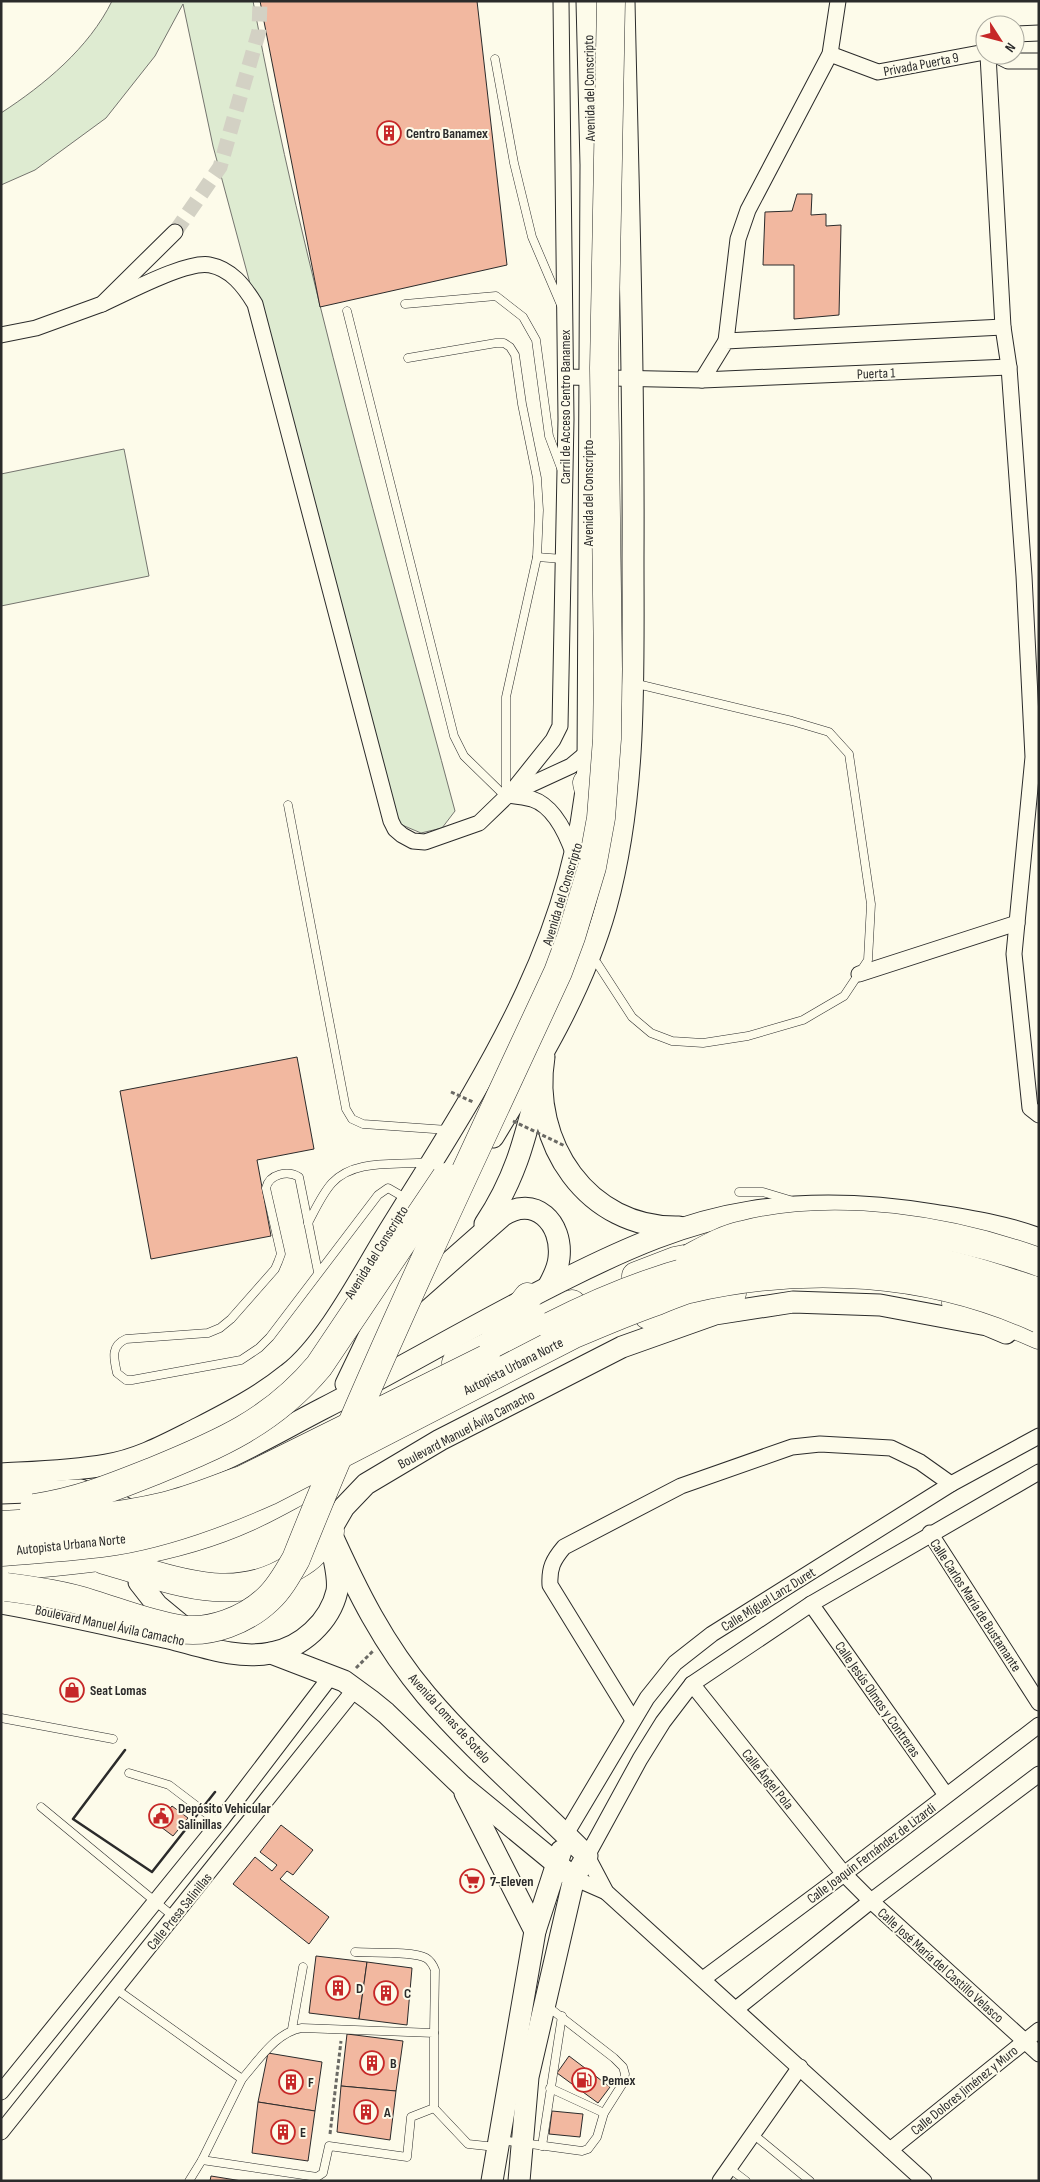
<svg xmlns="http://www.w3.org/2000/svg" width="1040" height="2182" font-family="'Sofia Sans Condensed',sans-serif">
  <rect width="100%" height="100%" fill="#fdfbea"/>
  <!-- green -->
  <g fill="#deebd1" stroke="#74746e">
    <path d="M112,1H253C304,275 383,542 455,811L442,828L421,833L395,822L213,146L183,4L155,56L106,118L35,170L1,185V113C44,85 89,48 112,1Z"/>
    <path d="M124,449L149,576L1,606V474Z"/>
  </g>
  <!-- building -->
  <g fill="#f2b8a0" stroke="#2b2b2b">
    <path d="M260,1H477L507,265L320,307Z"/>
    <path d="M797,194H812L811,215L826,214V226L841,225L839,315L794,319V265H763L765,212L792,211Z"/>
    <path d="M297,1057L314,1149L257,1160L271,1236L151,1259L120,1091Z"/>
    <path d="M172,1806L188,1818L173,1836L157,1824Z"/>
    <path d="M281,1825L313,1850L293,1875L287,1871L280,1879L329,1917L309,1944L233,1884L255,1857L272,1871L277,1865L260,1852Z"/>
    <path d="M316,1956L367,1962L359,2019L309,2013Z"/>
    <path d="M367,1962L412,1968L407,2025L359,2019Z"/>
    <path d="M347,2034L403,2041L396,2091L341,2086Z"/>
    <path d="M268,2053L322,2062L315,2111L258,2102Z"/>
    <path d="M569,2056L610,2087L598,2103L557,2073Z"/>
    <path d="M341,2086L396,2091L390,2140L337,2132Z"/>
    <path d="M258,2102L315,2111L308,2161L252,2153Z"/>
    <path d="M552,2111L583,2114L580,2137L549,2134Z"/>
    <path d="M211,2176L242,2181H210Z"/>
  </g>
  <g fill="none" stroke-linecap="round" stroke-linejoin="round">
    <!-- street-tunnel -->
    <path stroke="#d3d1c4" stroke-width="15" stroke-dasharray="15 8" stroke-linecap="butt" d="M175,232L220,167L259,31L260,1"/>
    <!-- lane casing -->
    <g stroke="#2b2b2b" stroke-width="9">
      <g id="lane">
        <path d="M495,59L514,163L532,237L561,305"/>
        <path d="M405,304L496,296L523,317L536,340L549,436L561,468"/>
        <path d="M347,311L454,736L464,756L506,797V697L537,557L539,510L537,478L522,404L515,355L510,347L504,343H496L408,358"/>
        <path d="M537,557L563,559"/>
        <path d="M288,805L346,1109L352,1119L363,1124L448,1130"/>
        <path d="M591,957L597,963L632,1017L651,1033L672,1041L703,1043L748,1036L803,1020L844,996L868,960L871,904L849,754L829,732L792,721L633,683"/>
        <path d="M739,1192H763L793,1201"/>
        <path d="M308,1223C315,1210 322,1194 332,1183C355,1158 397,1166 428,1162"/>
        <path d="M318,1272L299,1177C288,1170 269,1174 266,1188L281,1254L278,1262L275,1269L231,1319L220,1328L208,1333L126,1339C110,1346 114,1359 117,1373L126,1380H132L241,1360L259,1348L270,1337L378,1195L388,1188L407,1199"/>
        <path d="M1,1718L113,1739"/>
        <path d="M129,1773L169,1785L219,1823"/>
        <path d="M41,1807L174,1917"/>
        <path d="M355,1952C371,1953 414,1951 426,1958C431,1961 433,1965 435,1970L434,2033"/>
        <path d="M116,1989L242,2079L202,2160L189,2181"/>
        <path d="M292,2029L303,1967"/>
        <path d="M550,2088L604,2113"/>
        <path d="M434,2108L468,2144L496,2147"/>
        <path d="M753,2134L810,2181"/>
        <path d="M500,2140L582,2151L588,2149L597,2137L604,2113L623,2083L625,2074L623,2067L614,2058L547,2006"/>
        <path d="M542,2146L562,2016"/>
        <path d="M202,2160L317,2177L323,2173L329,2146L407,2157L411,2117L434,2108V2033L302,2028C276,2032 259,2060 242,2079"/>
        <path d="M729,2168L746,2181"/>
      </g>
    </g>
    <!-- street casing -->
    <g stroke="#2b2b2b" stroke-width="17">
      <g id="street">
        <path d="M1015,34L1039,33"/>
        <path d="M830,54L878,72L985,52"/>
        <path d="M988,55L1003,327L1009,367L1024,576L1033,757L1014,954L1030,1108L1039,1115"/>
        <path d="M996,55L1008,61H1039"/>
        <path d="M102,304C125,294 187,260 210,265C231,269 244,286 255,304L391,821L395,829L402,835L413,841L425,842L479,823L508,795L571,766L589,751"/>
        <path d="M1,335L36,328L102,304L175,232"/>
        <path d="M726,341L738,239L748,210L830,54L838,1"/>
        <path d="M566,377L702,380L1009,367"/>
        <path d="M702,380L726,341L1003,327"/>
        <path d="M513,790L553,740L560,726L566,419L561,1"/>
        <path d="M508,795C516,796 525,797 532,799C554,806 567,835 574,855"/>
        <path d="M859,974L1017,923"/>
        <path d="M930,1533L1039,1703"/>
        <path d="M811,1604L946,1795"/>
        <path d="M692,1684L844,1874L871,1901L1039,2054"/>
        <path d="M633,1720L550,1585C549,1568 553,1560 564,1547L681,1486L792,1447L820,1444L891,1448L920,1462L951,1484"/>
        <path d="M566,1834L647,1698L675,1663L712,1634L951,1484L1039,1436"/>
        <path d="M574,1878L606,1892"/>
        <path d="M703,1979L844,1874L1039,1725"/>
        <path d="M736,2009L871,1901L1039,1774"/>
        <path d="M1,2092L219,1823L331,1676"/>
        <path d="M1,2132L355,1689"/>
        <path d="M890,2150L1039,2030"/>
        <path d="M720,2181L800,2067"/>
        <path d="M924,2181L606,1892L587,1856L640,1759L663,1722L692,1684L811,1604L1039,1472"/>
      </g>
    </g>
    <!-- secondary casing -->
    <g stroke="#2b2b2b" stroke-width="23">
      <g id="secondary">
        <path d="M544,1057C530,1142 587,1229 679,1227"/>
        <path d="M493,1137C537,1065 583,990 606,907C637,794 633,674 633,558C634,372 628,187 624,1"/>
        <path d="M485,1224C515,1179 524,1142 537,1091"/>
        <path d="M410,1297L502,1216C535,1194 563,1223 559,1258C558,1269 553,1278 548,1287"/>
        <path d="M346,1384L371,1332L411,1266"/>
        <path d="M1,1474C36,1472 71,1471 106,1465C139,1460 169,1443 199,1428C230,1412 261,1396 288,1374C326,1345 361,1277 386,1236C477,1088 575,947 588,768L591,165L587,1"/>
        <path d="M134,1488C202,1478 262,1440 322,1409C404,1367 484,1319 567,1278C625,1249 685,1222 750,1212C811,1202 873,1205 934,1215C970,1221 1005,1226 1039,1239"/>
        <path d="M1,1493L81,1490"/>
        <path d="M330,1531L344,1507L366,1484L440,1440L622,1347L715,1314L793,1302L880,1305L987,1325L1006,1333"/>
        <path d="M330,1531C357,1591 383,1644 426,1695C475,1753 534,1802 587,1856L574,1878L528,2077L519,2181"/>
        <path d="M139,1582L157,1605L186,1629"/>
        <path d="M1,1603C58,1613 113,1626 169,1638C201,1646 238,1660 271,1653C301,1648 330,1622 337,1591C339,1579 335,1565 333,1553"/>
        <path d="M271,1653L344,1681L370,1700L386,1713L462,1786L574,1878"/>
        <path d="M465,1793L535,1931"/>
        <path d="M492,2181L535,1931L561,1851"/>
      </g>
    </g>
    <!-- highway casing -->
    <g stroke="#2b2b2b" stroke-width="29">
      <g id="highway">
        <path d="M587,783L593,809V829"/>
        <path d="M636,1276L675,1261L715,1253"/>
        <path d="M956,1303L979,1309L1039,1335"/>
        <path d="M648,1315L732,1293"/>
        <path d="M495,1339L528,1297"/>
        <path d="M456,1363L572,1304"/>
        <path d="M104,1560C166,1577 232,1608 292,1568C299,1564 308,1559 313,1553C319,1546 324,1538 330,1531"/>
        <path d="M1,1566C85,1561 171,1552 248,1517C268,1508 287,1497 306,1487"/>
      </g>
    </g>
    <!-- path -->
    <g stroke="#6a6964" stroke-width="3" stroke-dasharray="4 2.5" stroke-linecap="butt">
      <path d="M356,1668L373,1651"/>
      <path d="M330,2134L341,2041"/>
    </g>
    <!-- lane -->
    <use href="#lane" stroke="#fdfbea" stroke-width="8"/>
    <!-- street -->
    <use href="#street" stroke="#fdfbea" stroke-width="15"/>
    <!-- secondary -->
    <use href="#secondary" stroke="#fdfbea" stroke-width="21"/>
    <!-- highway -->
    <use href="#highway" stroke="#fdfbea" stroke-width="28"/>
    <!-- highway-bridge casing -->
    <g stroke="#2b2b2b" stroke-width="29" stroke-linecap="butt">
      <g id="highway-bridge">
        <path d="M690,1258C707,1249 724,1239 743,1235C836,1211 949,1230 1039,1262"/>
        <path d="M551,1326C680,1260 812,1230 955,1266C983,1273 1011,1283 1039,1292"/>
        <path d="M34,1508C77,1502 114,1487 154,1471C220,1444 272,1422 319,1366L446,1177"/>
        <path d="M1,1525C56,1522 111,1519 165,1506C191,1500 216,1489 242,1480L486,1359"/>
        <path d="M1,1552C39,1549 78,1547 116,1541C169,1532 220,1513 269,1491L572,1335C600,1323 628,1311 657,1301C667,1297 678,1292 689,1289C806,1262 929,1269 1039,1319"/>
        <path d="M6,1587C36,1591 64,1595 92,1604C121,1613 151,1625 180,1629C210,1634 246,1620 268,1599C280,1588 288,1573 296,1559C375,1360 468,1167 558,972L571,937L592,867L601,818L607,739L608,669L604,368L611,1"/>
      </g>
    </g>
    <!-- path-bridge -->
    <g stroke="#6a6964" stroke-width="3" stroke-dasharray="4 2.5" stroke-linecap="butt">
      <path d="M451,1092L473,1102"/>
      <path d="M513,1121L565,1146"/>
    </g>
    <!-- highway-bridge -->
    <use href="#highway-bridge" stroke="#fdfbea" stroke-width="28"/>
    <!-- wall -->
    <path stroke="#2b2b2b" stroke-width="2.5" d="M125,1750L73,1819L152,1872L215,1792"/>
  </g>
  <!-- icons -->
  <defs>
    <g id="building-ring" transform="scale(1.25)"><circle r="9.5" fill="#fdfbea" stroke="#c62828" stroke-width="1.5"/><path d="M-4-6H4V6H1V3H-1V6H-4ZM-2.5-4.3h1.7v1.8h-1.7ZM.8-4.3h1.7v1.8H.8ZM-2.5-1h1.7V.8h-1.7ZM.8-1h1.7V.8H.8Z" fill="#c62828"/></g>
    <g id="shop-ring" transform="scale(1.25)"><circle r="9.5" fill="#fdfbea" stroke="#c62828" stroke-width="1.5"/><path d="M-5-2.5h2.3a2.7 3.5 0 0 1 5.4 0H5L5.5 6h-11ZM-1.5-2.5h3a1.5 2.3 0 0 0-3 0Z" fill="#c62828"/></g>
    <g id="civic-ring" transform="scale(1.25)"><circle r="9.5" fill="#fdfbea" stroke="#c62828" stroke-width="1.5"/><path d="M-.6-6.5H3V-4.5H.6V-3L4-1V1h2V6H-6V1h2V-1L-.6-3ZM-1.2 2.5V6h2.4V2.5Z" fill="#c62828"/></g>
    <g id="supermarket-ring" transform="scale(1.25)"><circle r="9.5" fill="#fdfbea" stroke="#c62828" stroke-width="1.5"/><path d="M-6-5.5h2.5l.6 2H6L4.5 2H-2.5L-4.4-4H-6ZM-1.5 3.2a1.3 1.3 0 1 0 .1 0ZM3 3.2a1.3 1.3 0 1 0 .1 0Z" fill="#c62828"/></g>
    <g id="fuel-ring" transform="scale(1.25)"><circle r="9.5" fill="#fdfbea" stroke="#c62828" stroke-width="1.5"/><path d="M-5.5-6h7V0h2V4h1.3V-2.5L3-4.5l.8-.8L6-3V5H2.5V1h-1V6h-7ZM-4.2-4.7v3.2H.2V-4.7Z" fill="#c62828"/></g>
  </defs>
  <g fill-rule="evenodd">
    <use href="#building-ring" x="389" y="133"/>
    <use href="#shop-ring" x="72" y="1690"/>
    <use href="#civic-ring" x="161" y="1816"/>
    <use href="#supermarket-ring" x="472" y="1881"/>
    <use href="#building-ring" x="338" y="1988"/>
    <use href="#building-ring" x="386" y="1993"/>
    <use href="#building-ring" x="372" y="2063"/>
    <use href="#fuel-ring" x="584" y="2080"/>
    <use href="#building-ring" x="291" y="2082"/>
    <use href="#building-ring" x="366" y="2112"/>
    <use href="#building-ring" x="283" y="2132"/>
  </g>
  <g text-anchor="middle" stroke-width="4" stroke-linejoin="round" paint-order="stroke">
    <!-- street labels -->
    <g font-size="14" fill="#2b2b2b" stroke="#fdfbea">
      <text transform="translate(921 64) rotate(-11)" y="5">Privada Puerta 9</text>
      <text transform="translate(589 88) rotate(-91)" y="5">Avenida del Conscripto</text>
      <text transform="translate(876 373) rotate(-2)" y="5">Puerta 1</text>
      <text transform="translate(565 407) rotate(-90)" y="5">Carril de Acceso Centro Banamex</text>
      <text transform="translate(588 493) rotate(-90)" y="5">Avenida del Conscripto</text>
      <text transform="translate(562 894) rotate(-73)" y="5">Avenida del Conscripto</text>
      <text transform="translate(376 1252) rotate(-58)" y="5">Avenida del Conscripto</text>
      <text transform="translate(513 1366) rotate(-27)" y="5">Autopista Urbana Norte</text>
      <text transform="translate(466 1429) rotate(-28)" y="5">Boulevard Manuel Ávila Camacho</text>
      <text transform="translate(71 1544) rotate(-6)" y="5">Autopista Urbana Norte</text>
      <text transform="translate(768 1599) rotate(-32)" y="5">Calle Miguel Lanz Duret</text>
      <text transform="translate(976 1605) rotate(57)" y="5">Calle Carlos María de Bustamante</text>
      <text transform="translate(110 1625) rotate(12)" y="5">Boulevard Manuel Ávila Camacho</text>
      <text transform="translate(878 1699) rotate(55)" y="5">Calle Jesús Olmos y Contreras</text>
      <text transform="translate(450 1718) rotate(48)" y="5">Avenida Lomas de Sotelo</text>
      <text transform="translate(768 1779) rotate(51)" y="5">Calle Ángel Pola</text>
      <text transform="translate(871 1853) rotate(-37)" y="5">Calle Joaquín Fernández de Lizardi</text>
      <text transform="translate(179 1911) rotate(-51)" y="5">Calle Presa Salinillas</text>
      <text transform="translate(941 1965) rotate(42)" y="5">Calle José María del Castillo Velasco</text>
      <text transform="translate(964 2090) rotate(-39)" y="5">Calle Dolores Jiménez y Muro</text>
    </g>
    <!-- poi labels -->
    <g font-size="14" font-weight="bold" fill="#2b2b2b" stroke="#fdfbea" text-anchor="start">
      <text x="406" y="138">Centro Banamex</text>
      <text x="90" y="1695">Seat Lomas</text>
      <text x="178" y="1813">Depósito Vehicular<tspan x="178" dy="16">Salinillas</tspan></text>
      <text x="490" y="1886">7-Eleven</text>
      <text x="356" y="1993">D</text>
      <text x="404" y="1998">C</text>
      <text x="390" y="2068">B</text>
      <text x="602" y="2085">Pemex</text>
      <text x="308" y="2087">F</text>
      <text x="384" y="2117">A</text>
      <text x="300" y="2137">E</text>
    </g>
  </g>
  <!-- border -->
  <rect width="1040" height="2182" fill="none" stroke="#2b2b2b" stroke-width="5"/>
  <!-- north arrow -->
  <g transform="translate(1000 40) rotate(126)"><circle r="24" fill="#fdfbea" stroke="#a9a89e"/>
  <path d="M0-4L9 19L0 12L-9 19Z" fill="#c62828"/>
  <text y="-8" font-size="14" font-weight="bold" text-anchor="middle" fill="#2b2b2b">N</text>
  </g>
</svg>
